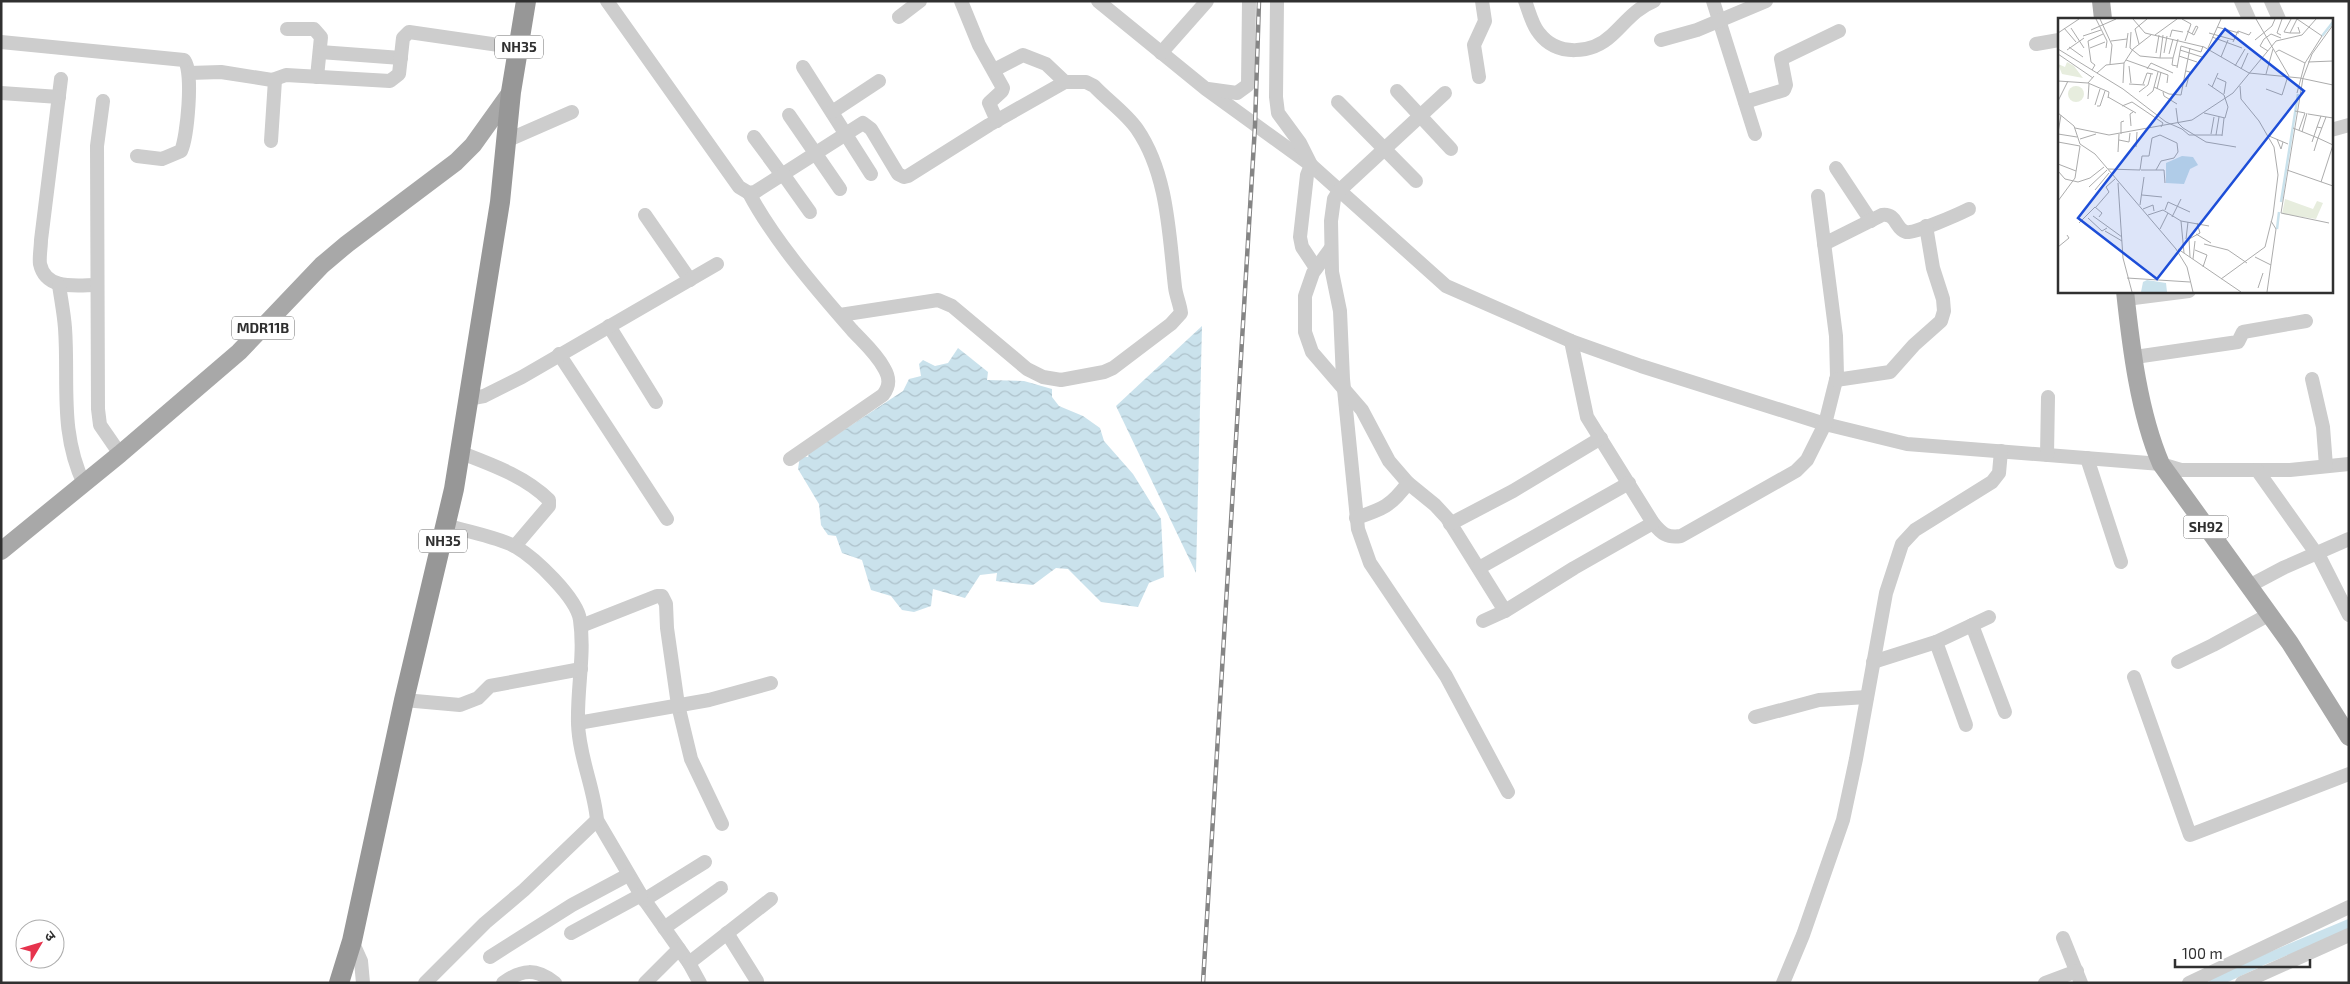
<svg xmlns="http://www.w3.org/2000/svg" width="2350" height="984" font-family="'Exo 2','Noto Sans Devanagari',sans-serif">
  <defs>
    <pattern id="water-waves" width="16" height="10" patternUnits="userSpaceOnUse" patternTransform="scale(1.25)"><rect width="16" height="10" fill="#cae2ec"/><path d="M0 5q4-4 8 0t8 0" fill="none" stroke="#aec2cb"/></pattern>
  </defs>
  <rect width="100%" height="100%" fill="#fff"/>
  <!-- water -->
  <g fill="url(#water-waves)">
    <path d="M1202,326L1196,573L1116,406Z"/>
    <path d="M958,348L988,372L987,380L1024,381L1052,389V397L1059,406L1083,416L1100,428L1104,441L1133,474L1161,519L1164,577L1149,583L1138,607L1101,602L1068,569L1056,568L1033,585L996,581L997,573L980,575L965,598L933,589L931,606L914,612L902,610L891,596L871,590L862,560L842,553L836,536L828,535L821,525L819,504L798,469L800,456L808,457L809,453L903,391L909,379L921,376L919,364L923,360L935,366L948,363Z"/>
  </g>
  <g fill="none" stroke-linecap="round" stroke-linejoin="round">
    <!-- canal -->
    <path stroke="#cae2ec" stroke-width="10" d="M2214,983L2261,961L2349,924"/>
    <!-- minor -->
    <g stroke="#cdcdcd" stroke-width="14">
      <path d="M607,1L739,187L749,193L755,192L863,123L871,129L898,174L904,177L908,176L989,125L1065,82H1086L1094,86C1107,100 1126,113 1137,129C1168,174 1169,235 1175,287C1176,296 1180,304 1181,313L1171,324L1113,368L1104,372L1061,380L1043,377L1027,369L952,306L938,300L840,315"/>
      <path d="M961,1L979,45L1003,88L1002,91L989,103L997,121"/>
      <path d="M1098,1L1206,89L1311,165L1446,286L1571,341L1641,366L1825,424L1907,444L2161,464L2181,470H2290L2349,464"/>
      <path d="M1277,1L1276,97L1278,113L1300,143L1311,165L1307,175L1300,237L1302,247L1316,268"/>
      <path d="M1525,1C1529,11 1532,25 1539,33C1557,57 1592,54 1612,35C1625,23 1636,8 1654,1"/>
      <path d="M1713,1L1755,134"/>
      <path d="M2241,1L2249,19"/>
      <path d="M2271,1L2279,19"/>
      <path d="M899,17L920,1"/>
      <path d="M287,29H314L321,37L317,77"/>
      <path d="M1661,40L1697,30L1766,1"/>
      <path d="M1,42L184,60C194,71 187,138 181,151L162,159L137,156"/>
      <path d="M2036,44L2059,40"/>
      <path d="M320,52L401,58"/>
      <path d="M1161,53L1207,1"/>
      <path d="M803,67L871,174"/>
      <path d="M994,70L1023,55L1046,64L1065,82"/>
      <path d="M189,73L221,72L272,80L286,75L390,81L399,74L403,38L409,32L519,48"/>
      <path d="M1479,77L1474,45L1485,21L1482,1"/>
      <path d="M61,79L41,240C41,247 39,257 40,264C46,291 77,285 97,285"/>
      <path d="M1208,89L1237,93L1248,85L1249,1"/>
      <path d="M1397,91L1451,149"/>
      <path d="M1,93L59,97"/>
      <path d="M1445,93L1339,191L1334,199L1331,221L1332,272L1340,311L1343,379L1358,529L1370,563L1446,676L1508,792"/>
      <path d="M103,101L97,146L98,409L100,425L120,454"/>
      <path d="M1338,102L1416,181"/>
      <path d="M1745,102L1784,90L1786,85L1781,59L1839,31"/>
      <path d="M832,112L879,81"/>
      <path d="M789,115L840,189"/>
      <path d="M2331,130L2349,125"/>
      <path d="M754,137L782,175"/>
      <path d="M508,140L572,112"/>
      <path d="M271,141L275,80"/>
      <path d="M1836,168L1871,221"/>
      <path d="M783,174L810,212"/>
      <path d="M749,193C773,239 817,290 852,330C863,342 876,353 884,368C890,378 890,386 883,395L790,459"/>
      <path d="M645,215L690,280"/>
      <path d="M1824,244L1882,215C1897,213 1895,229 1906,232C1914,234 1959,214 1969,209"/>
      <path d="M1331,248L1313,273L1305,296V332L1312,352L1362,410L1389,461L1408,483L1435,505L1447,518L1505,611"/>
      <path d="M59,285C61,299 64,314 65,328C69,383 59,431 84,484"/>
      <path d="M2126,299L2189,291"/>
      <path d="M609,326L656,402"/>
      <path d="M1571,341L1587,417L1653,523C1662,534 1667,538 1681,536L1796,471L1807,460L1825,424L1837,376L1836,336L1818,196"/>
      <path d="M559,354L667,519"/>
      <path d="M2135,357L2238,342L2243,332L2306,321"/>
      <path d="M2312,379L2323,427L2326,466"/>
      <path d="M1836,380L1890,372L1914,345L1941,321L1944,311L1943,299L1933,268L1926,226"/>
      <path d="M468,399L484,396L522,377L717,264"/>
      <path d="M459,452C490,464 525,476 549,500V506L515,546"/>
      <path d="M2047,455L2048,397"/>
      <path d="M2087,458L2121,562"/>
      <path d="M2257,470L2316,553"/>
      <path d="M1356,518C1383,509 1391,506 1408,483"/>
      <path d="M1450,524L1513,491L1601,438"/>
      <path d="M447,525C464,531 502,538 516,547C535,558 577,598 580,620C585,654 577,688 578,723C579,757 594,787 597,820L641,895L689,963L700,983"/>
      <path d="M2317,552L2349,615"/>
      <path d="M1479,568L1629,483"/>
      <path d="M2249,586L2283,568L2349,539"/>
      <path d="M1483,621L1505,611L1574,568L1653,523"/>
      <path d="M1972,625L2005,712"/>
      <path d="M581,626L657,596H662L666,604L667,628L678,705L691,759L722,824"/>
      <path d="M1936,642L1966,725"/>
      <path d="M1873,662L1936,642L1989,617"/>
      <path d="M2178,662L2213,645L2270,614"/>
      <path d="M2134,677L2190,835L2349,774"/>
      <path d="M404,700L460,705L478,698L490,686L581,669"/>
      <path d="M1755,717L1819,700L1867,697"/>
      <path d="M578,723L709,700L771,683"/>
      <path d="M644,900L705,862"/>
      <path d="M664,928L721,888"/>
      <path d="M571,933L641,895"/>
      <path d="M727,933L757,981"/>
      <path d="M2063,938L2081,983"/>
      <path d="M352,941L361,961L363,983"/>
      <path d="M490,957L572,905L628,875"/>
      <path d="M689,963L771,899"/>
      <path d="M425,983L485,923L524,890L597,820"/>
      <path d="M503,983C522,969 536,968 555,983"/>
      <path d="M645,983L679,949"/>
      <path d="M1783,983L1803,935L1843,820L1856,759L1886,593L1902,544L1915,530L1992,482L1999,473L2001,451"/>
      <path d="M2045,983L2077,971"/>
      <path d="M2189,983L2349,907"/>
      <path d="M2242,983L2349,935"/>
    </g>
    <!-- major -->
    <g stroke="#a8a8a8" stroke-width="18">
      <path d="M2101,1L2103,19"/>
      <path d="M2125,291C2131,347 2139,413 2161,464L2290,643L2349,737"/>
      <path d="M1,551L120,454L239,352L322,265L347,244L456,162L473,145L511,92"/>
    </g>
    <!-- highway -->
    <path stroke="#979797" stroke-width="20" d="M339,983L352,941L404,700L454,489L500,202L511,92L526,1"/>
    <!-- rail casing -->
    <g stroke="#858585" stroke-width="4.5">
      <path id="rail" d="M1203,983L1255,126L1259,1"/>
    </g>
    <!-- rail -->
    <use href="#rail" stroke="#fff" stroke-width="2.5" stroke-dasharray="8" stroke-linecap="butt"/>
  </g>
  <g text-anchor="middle" stroke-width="5" stroke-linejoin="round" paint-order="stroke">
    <!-- shield labels -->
    <g fill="#fff" stroke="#6e6e6e" stroke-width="1">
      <rect x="495" y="35.5" width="48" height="23" rx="4"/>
      <rect x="232" y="316.5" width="62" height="23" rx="4"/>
      <rect x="2183.5" y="515.5" width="45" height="23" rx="4"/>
      <rect x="419" y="529.5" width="48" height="23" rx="4"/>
    </g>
    <g font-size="14" font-weight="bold" fill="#303030">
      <text x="519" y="52">NH35</text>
      <text x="263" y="333">MDR11B</text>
      <text x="2206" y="532">SH92</text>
      <text x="443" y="546">NH35</text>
    </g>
  </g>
  <!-- overview -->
  <g transform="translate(2058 18)">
    <rect width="275" height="275" fill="#fff"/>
    <path d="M10 76a8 8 0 1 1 16 0a8 8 0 1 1-16 0Z" fill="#e7edde"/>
    <path d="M9,44L16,48L25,60L4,56L0,46L7,49ZM227,181L255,191L259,183L265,185L258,201L224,196Z" fill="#e7edde"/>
    <path d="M124,138L135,139L140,147L132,151L126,166L108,165V145ZM89,262L108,265L109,274H83L85,264Z" fill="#cae2ec"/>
    <path fill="none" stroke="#cae2ec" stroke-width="2.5" d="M264,18L275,4M223,184L240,76M219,211L221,194"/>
    <path fill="none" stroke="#acacac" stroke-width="1" d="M38,1L49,23L48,30M42,1L54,27L52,46M75,1L87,15L146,29L191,55L242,60L275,67M124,1L133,6L127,23M198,1L231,58M233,1L226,14L232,15L239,1M159,9L181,15M6,10L18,24M13,10L26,30M33,12L58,1M129,13L136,17L140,9L138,8L134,16M73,14L72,30L82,38L102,40M0,15L21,1M151,15L176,22M232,15H242L240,9M97,17L119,1M105,17L102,40H115L114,47L119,48M223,17L219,15L224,1M25,18L43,12M112,19L114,12L125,14M154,19L184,30M197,22L214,8L217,1M53,23L69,21M175,24L180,13L191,17L193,14M81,26L77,11L89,1M11,29L25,39M32,30L47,24M68,30L70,15M150,30L163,1M0,31L65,71L108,104L124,111M9,32L26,20M122,32L144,39M210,33L202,28L206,21L213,16L223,20M218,34L221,32L247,45M98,35L101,17M106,35L109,18M0,36L35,60M111,36L115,21M121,38L139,44M163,39L170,22M115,40L120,21M68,42L110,57L109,65M250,44L275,43M71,48L73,65M177,48L187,31M119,50L123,28L143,34L145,28M89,51L93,45L115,55M183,51L190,35M34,52L37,47L33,44L30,23L45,16M39,55L48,47L66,45L75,31L93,17M208,56L215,31M159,60L168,64L166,76M0,63L30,65L36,58M30,65L51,74L50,80M65,65L66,45M71,66L87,67M85,66L89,55L95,56M96,69L111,76L123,77L132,30M128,69L132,54L128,53M154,69L160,55M99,71L103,54M208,71L224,77L230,58M81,74L90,67L93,56M105,74L106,78L119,86M239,75L247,45L264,18L239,1M89,78L95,73L100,54M50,79L78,95M30,81L31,66M0,83L10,63M37,87L42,71M39,88H42L47,73M64,88L74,84L105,105L103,109M118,90L120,105L125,110L148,124L178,129M237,93L247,95L241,112M0,95L16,108L22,126L37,136L118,231L129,249L135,274M146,95L167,100L170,89L166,77L150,66M250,96L275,100M263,98L259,109L264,110M73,108L72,96L75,94M17,110L51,117L134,102L175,75L218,23L244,17L258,1M235,110L260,120L256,133M124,111L131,117H164M244,114L249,95M0,115L3,97M0,116L19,119M63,116V104L66,103M153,116L156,99M158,117L161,99M164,118L166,100M211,118L230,126M22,121L38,116M219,121L223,131L225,124M61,122L71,124L72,115M0,124L22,128M254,124L259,109M78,129L79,114M60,134L61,116M0,146L18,153M50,151L82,152L84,138H91L94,120L102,117L119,125L120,134L116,140L103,143L98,152M83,152H106L107,165M229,152L275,168M0,153L7,161L20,164L32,160L46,149M263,164L275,127L260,120L268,99M60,165L65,240L74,274M31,169L49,152M37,172L51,155M84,177L104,179M0,183L17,160L22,128M82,187L86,159M38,189L51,174L48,169L57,161M85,191L95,187L96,193M107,192L110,184L132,194M90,197L105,192L123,203L151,208M35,198L64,219M114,199L123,181M30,200L44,213L49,210M123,203L126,235M21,205L37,189L44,195L41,199M271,205L223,195L245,60L254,36L275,7M102,211L110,195M47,213L64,223M138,216L153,225M128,221L130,204M146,226L170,232L189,245M0,229L11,220L9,217M120,231L183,274M137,232L149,237L145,249M132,239L131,221L142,215L139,205M197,239L213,247M135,241L137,223M69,260L132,264M163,261L207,229L215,197L220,157L216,129L201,103L183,81L182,68M200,270L205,255M209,274L218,211L213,203"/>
    <path fill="#1d4ed8" fill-opacity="0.15" stroke="#1d4ed8" stroke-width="2.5" d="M167,11L246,73L99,261L20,200Z"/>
    <rect width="275" height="275" fill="none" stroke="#303030" stroke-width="2.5"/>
  </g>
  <!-- border -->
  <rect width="2350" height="984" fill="none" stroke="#303030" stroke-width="5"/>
  <!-- north arrow -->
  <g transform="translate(40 944) rotate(52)"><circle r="24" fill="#ffffff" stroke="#acacac"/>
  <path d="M0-4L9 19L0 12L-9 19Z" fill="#e6334d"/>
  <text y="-8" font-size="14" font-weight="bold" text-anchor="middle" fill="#303030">उ</text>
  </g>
  <!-- scale -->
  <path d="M2175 959v8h135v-8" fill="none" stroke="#303030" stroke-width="2.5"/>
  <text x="2182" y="959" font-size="15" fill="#303030" stroke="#ffffff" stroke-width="4" paint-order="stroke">100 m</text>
</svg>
